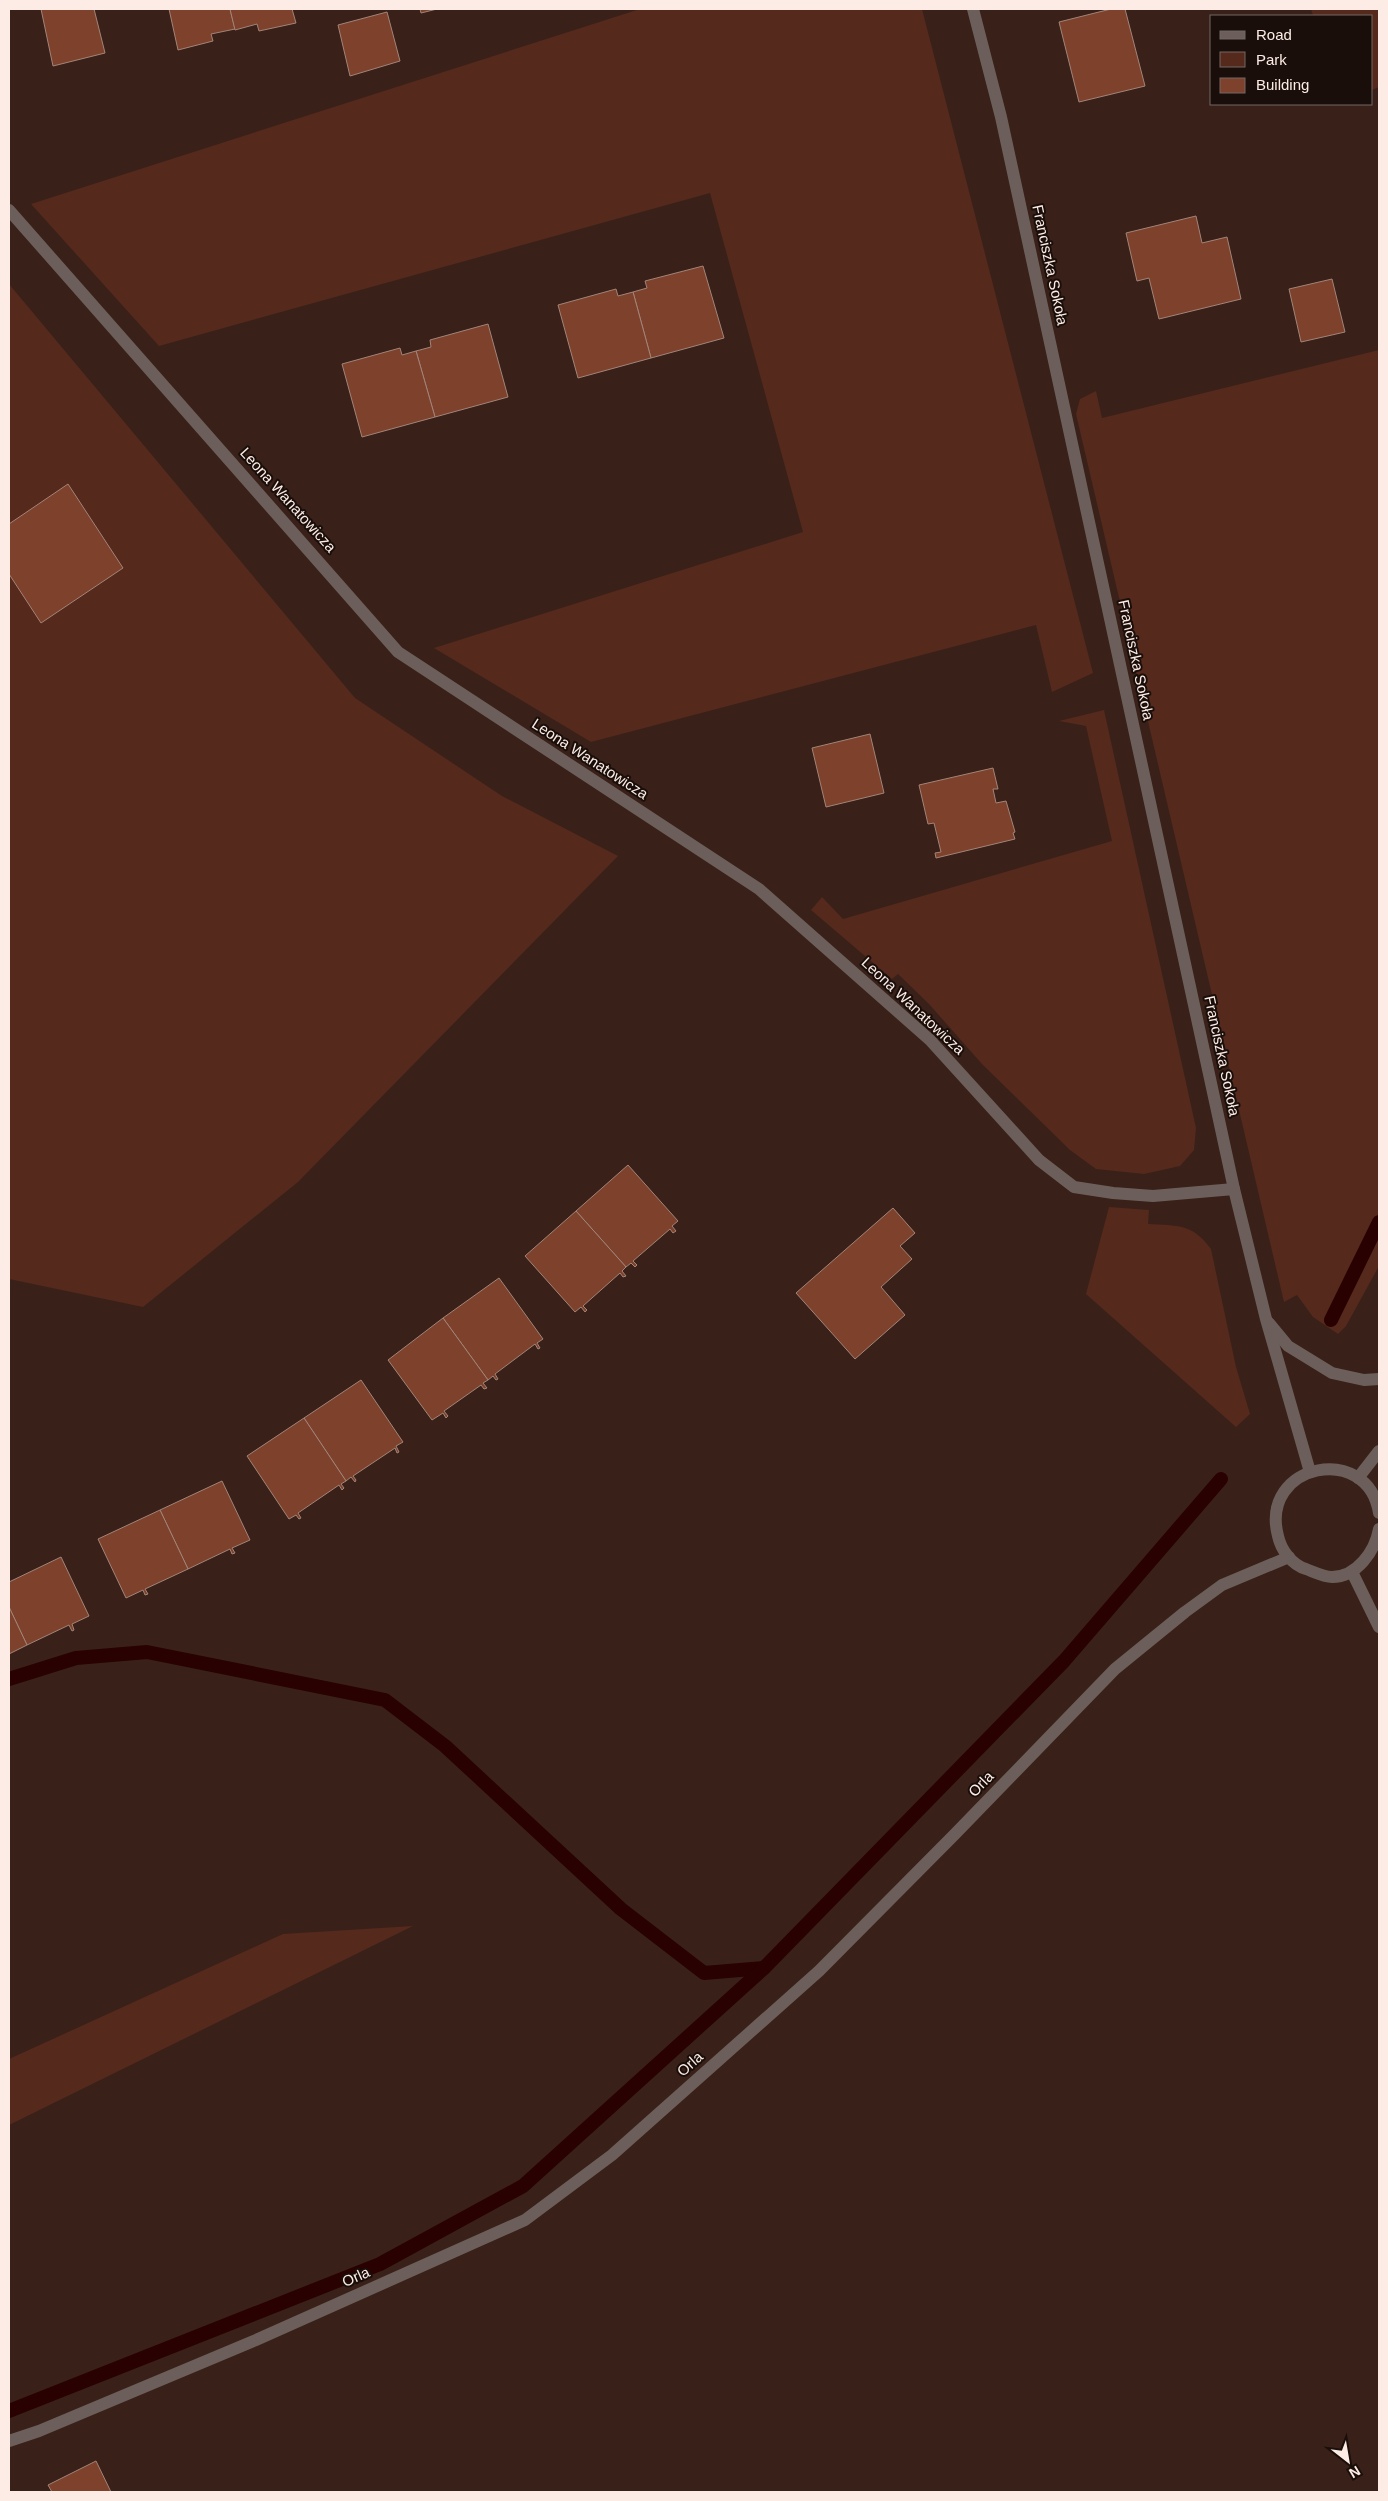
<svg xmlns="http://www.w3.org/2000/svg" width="1388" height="2501" font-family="Arial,sans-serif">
  <rect width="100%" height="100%" fill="#392119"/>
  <!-- green -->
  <g fill="#55291b">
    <path d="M640,9H922L1093,673L1052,692L1036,625L591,742L434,648L803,532L710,193L159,346L31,204Z"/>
    <path d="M1311,9H1379V87L1372,90V16H1313Z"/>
    <path d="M9,284L355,698L502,796L618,856L298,1182L143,1307L9,1279Z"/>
    <path d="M1379,350V1266L1346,1326L1338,1334L1313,1317L1297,1295L1284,1302L1076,414L1080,399L1096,391L1102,418Z"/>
    <path d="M1104,710L1196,1128L1194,1150L1180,1166L1144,1174L1096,1169L1070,1150L982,1064L929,1004L898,974L892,979L811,910L822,897L843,919L1112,841L1086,726L1059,721Z"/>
    <path d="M1109,1207L1149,1210L1148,1224C1178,1226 1192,1223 1211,1249L1236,1367L1250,1414L1236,1427L1086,1294Z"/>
    <path d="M413,1926L9,2125V2059L283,1934Z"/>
  </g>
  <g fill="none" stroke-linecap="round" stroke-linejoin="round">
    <!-- stream -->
    <g stroke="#290100" stroke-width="14">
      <path d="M1331,1320L1379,1222"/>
      <path d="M9,1679L76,1658L147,1652L385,1700L445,1746L621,1909L704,1973L764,1968"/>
      <path d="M9,2411L380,2264L523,2186L764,1968L1064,1661L1221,1479"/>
    </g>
  </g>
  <!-- building -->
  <g fill="#7e412c" stroke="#a28479">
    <path d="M41,9H94L105,53L53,66Z"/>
    <path d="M169,9H230L235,29L211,34L213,41L178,50Z"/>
    <path d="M230,9H292L296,23L259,31L257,24L235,30Z"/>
    <path d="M420,9H437L421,13Z"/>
    <path d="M1111,9H1125L1145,86L1079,102L1059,22Z"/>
    <path d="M387,12L400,61L350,76L338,25Z"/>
    <path d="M1196,216L1202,243L1227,237L1241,299L1159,319L1149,278L1137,281L1126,233Z"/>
    <path d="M703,266L724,338L651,358L633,292L647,288L645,281Z"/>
    <path d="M1332,279L1345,332L1301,342L1289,289Z"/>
    <path d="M616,289L618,296L633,292L651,358L578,378L558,305Z"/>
    <path d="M488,324L508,397L435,417L416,351L431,347L430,340Z"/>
    <path d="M400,348L402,355L416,351L435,417L362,437L342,364Z"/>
    <path d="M68,484L123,568L41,623L9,574V524Z"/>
    <path d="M870,734L884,793L826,807L812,748Z"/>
    <path d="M993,768L998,789H993L996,803L1006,801L1015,832L1013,833L1015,839L936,858L935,853L941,852L934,823L928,824L919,785Z"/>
    <path d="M628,1165L678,1221L672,1226L676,1231L673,1233L670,1229L633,1261L637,1265L635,1267L631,1263L626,1267L576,1211Z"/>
    <path d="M893,1208L915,1233L900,1246L912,1259L881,1287L905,1315L855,1359L796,1293Z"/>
    <path d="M576,1211L626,1267L622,1271L626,1276L623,1277L620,1273L583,1306L587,1310L585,1312L581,1307L575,1312L525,1256Z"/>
    <path d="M499,1278L543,1339L537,1343L540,1348L538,1349L535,1344L495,1374L498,1379L496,1380L493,1376L488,1380L443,1318Z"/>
    <path d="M443,1318L488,1380L483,1383L487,1388L484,1389L481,1385L444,1411L448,1416L446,1418L443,1413L432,1420L388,1360Z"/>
    <path d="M361,1380L403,1442L396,1446L399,1452L397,1453L395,1448L353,1476L356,1480L355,1482L351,1477L346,1481L304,1418Z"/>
    <path d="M304,1418L346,1481L341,1484L344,1488L342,1490L339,1485L298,1513L301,1518L299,1519L296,1515L289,1519L247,1456Z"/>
    <path d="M222,1481L250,1540L232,1548L235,1553L232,1554L230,1549L188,1569L160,1510Z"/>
    <path d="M160,1510L188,1569L145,1589L148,1594L145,1595L143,1590L126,1598L98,1539Z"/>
    <path d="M61,1557L89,1616L72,1624L74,1630L72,1631L69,1625L27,1645L9,1607V1582Z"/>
    <path d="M9,1607L27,1645L9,1654Z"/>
    <path d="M96,2461L111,2492H52L48,2485Z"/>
  </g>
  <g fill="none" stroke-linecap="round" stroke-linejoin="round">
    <!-- service -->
    <path stroke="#6c5f5b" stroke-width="12" d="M9,210L398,652L759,889L930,1040L1039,1160L1074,1187L1113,1193L1153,1196L1234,1189"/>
    <!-- minor -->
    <g stroke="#6c5f5b" stroke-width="12">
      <path d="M973,9L1001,117L1234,1189L1266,1319L1310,1472"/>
      <path d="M1269,1323L1288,1346L1332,1373L1364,1380L1379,1379"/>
      <path d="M1358,1478L1379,1451"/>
      <path d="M1379,1513C1368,1442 1259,1463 1278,1536C1281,1550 1292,1565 1306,1569C1314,1572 1324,1577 1332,1577C1357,1577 1375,1551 1379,1529"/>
      <path d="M1352,1572L1379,1627"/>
      <path d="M9,2441L39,2431L256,2340L525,2220L612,2155L819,1971L955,1834L1115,1669L1185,1612L1222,1585L1289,1557"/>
    </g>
  </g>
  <g text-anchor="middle" stroke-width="4" stroke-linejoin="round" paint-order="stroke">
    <!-- street labels -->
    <g font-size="15" fill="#fdece6" stroke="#190e0a">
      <text transform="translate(1050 265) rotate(78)" y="5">Franciszka Sokoła</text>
      <text transform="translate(288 500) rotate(48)" y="5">Leona Wanatowicza</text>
      <text transform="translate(1136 660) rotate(78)" y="5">Franciszka Sokoła</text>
      <text transform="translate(590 759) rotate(33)" y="5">Leona Wanatowicza</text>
      <text transform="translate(913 1006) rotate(43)" y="5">Leona Wanatowicza</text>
      <text transform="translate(1222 1056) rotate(78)" y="5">Franciszka Sokoła</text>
      <text transform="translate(981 1784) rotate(-46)" y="5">Orla</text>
      <text transform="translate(690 2064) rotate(-42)" y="5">Orla</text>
      <text transform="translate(356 2277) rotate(-24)" y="5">Orla</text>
    </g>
  </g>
  <!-- border -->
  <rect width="1388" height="2501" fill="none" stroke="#fdece6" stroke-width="20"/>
  <!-- legend -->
  <rect x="1210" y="15" width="162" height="90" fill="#190e0a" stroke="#746762"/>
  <rect x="1220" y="31" width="25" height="8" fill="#6c5f5b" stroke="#746762"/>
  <text x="1256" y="40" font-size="15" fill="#fdece6">Road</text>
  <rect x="1220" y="52" width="25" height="15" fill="#55291b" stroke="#746762"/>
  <text x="1256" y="65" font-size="15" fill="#fdece6">Park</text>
  <rect x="1220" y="78" width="25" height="15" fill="#7e412c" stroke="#746762"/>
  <text x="1256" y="90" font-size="15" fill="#fdece6">Building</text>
  <!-- north arrow -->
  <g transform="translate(1348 2461) rotate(149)" stroke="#190e0a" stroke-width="4" paint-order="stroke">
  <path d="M0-4L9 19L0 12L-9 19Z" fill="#fdece6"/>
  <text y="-8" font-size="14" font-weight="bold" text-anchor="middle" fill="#fdece6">N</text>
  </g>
</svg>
